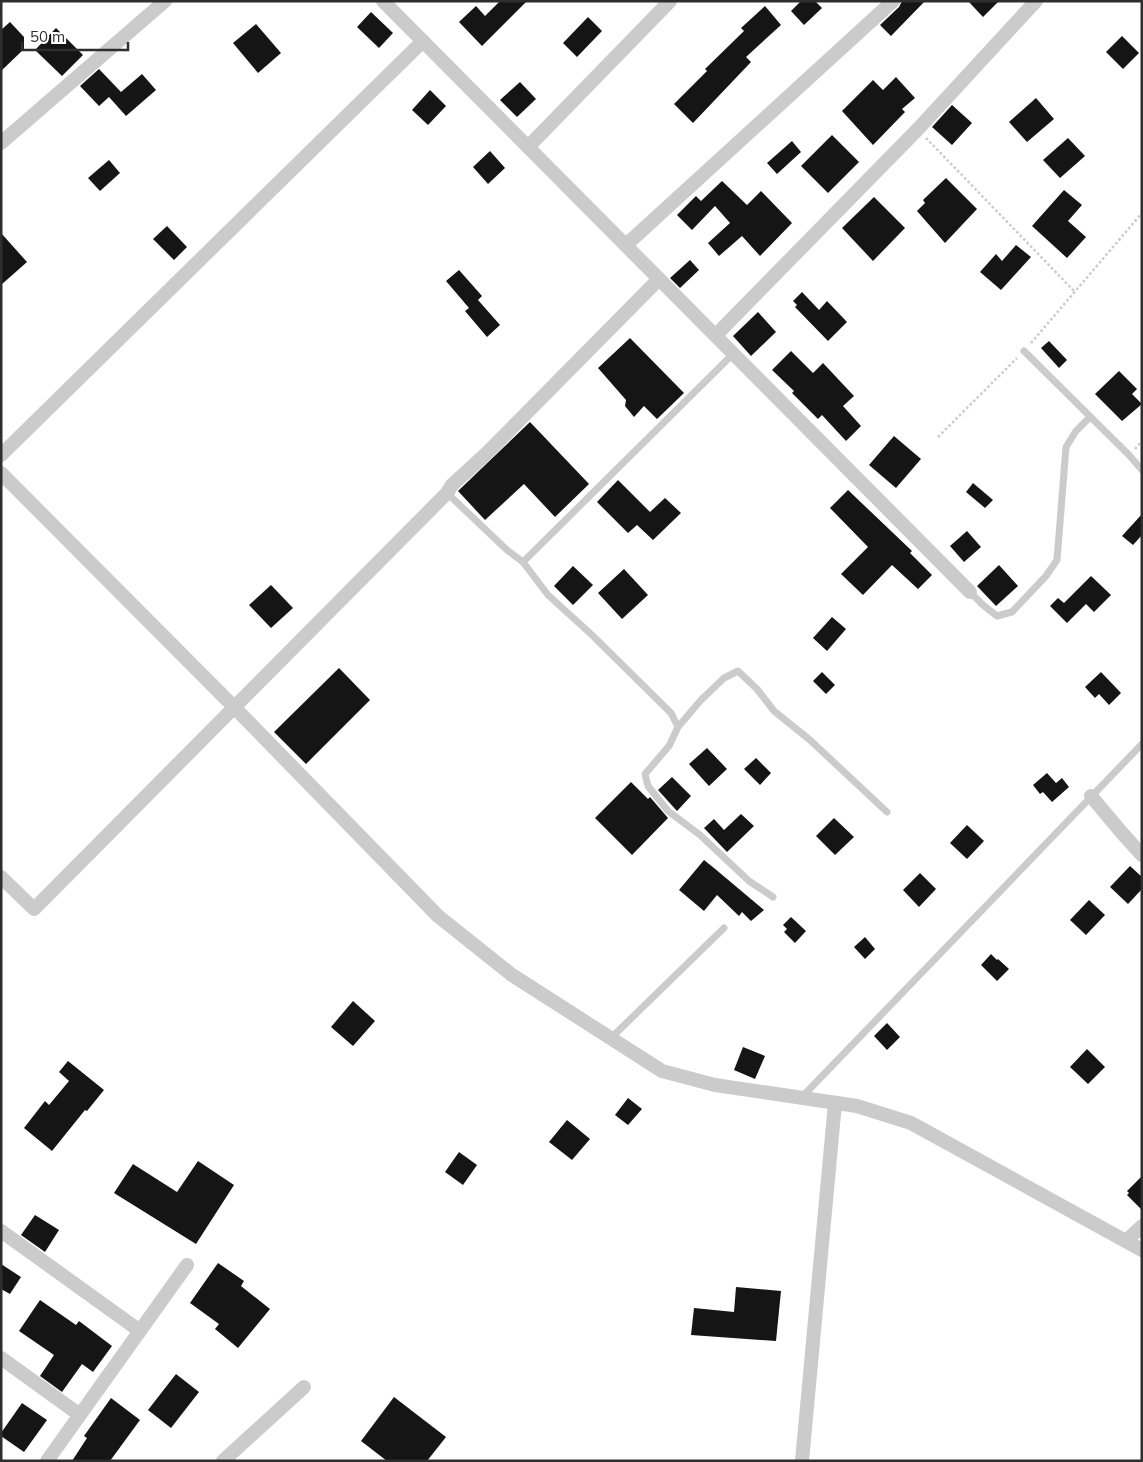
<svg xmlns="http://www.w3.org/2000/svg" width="1143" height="1462" font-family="Mulish,sans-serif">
  <rect width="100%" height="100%" fill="#fff"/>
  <!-- building -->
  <g fill="#151515">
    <path d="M500,1H527L482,46L459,22L476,6L485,16Z"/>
    <path d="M801,1H815L822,8L804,25L791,11Z"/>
    <path d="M902,1H925L891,36L880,25L899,7Z"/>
    <path d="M968,1H999L983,17Z"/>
    <path d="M765,6L781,25L746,57L751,62L693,123L674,104L707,71L705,69L744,31L741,28Z"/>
    <path d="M371,12L393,33L379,48L357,27Z"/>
    <path d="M588,17L602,31L577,57L563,43Z"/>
    <path d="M10,22L24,37V49L1,71V30Z"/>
    <path d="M256,24L281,53L258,73L233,43Z"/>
    <path d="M56,28L83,55L62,76L35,50Z"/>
    <path d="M1122,36L1139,53L1123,69L1106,52Z"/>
    <path d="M99,69L121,92L142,74L156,90L126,116L109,97L99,106L80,86Z"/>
    <path d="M896,77L915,98L902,109L905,112L873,145L842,111L873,80L883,90Z"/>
    <path d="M520,82L536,99L517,117L500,100Z"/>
    <path d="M430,90L446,106L428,125L412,110Z"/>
    <path d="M1036,98L1054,119L1027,142L1009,122Z"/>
    <path d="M952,105L972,123L952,145L932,127Z"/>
    <path d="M832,135L859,162L828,193L801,166Z"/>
    <path d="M1068,138L1085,156L1060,178L1043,160Z"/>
    <path d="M792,141L801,152L777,174L767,163Z"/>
    <path d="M490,151L505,168L488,184L473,167Z"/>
    <path d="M109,160L120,173L100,191L88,178Z"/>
    <path d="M946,178L977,209L945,243L917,211L925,203L923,200Z"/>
    <path d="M722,181L747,205L761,191L792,223L760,256L742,236L719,256L708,243L730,223L715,206L692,230L677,215L696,196L701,201Z"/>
    <path d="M1064,190L1082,205L1068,221L1086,237L1067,258L1032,226Z"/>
    <path d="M874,197L905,228L873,261L842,228Z"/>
    <path d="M167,226L187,247L174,260L153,239Z"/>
    <path d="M1,233L27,262L1,285Z"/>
    <path d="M1016,245L1031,257L1001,290L980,272L996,254L1002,261Z"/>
    <path d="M690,260L699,270L680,288L670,278Z"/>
    <path d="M459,270L482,296L478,300L500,325L487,337L465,311L469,308L446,281Z"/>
    <path d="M802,292L819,310L827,301L847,322L828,341L795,307L797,305L793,301Z"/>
    <path d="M758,312L776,332L751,356L733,336Z"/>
    <path d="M630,338L684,393L657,419L644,406L634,417L625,406L626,400L598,368Z"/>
    <path d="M1049,341L1067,360L1059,368L1041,348Z"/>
    <path d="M791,351L813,373L823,363L854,396L843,406L861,426L846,441L822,415L818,419L792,393L794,391L772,370Z"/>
    <path d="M1119,371L1137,389L1132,394L1142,404L1122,421L1095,394Z"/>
    <path d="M530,422L589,484L555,517L524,484L485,520L458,491Z"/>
    <path d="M894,436L921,459L896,488L869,465Z"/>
    <path d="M618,480L650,512L665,498L681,513L653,540L637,525L628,533L597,502Z"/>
    <path d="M973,483L993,500L985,508L966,492Z"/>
    <path d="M848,490L912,551L910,553L932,575L918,589L892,565L863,595L841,574L868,547L830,508Z"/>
    <path d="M1142,514V535L1133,545L1122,536Z"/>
    <path d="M967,531L981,547L964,562L950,546Z"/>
    <path d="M999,565L1018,586L996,606L977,586Z"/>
    <path d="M573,566L593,585L573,605L554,586Z"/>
    <path d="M624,569L648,595L622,619L598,593Z"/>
    <path d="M1091,576L1111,595L1094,612L1086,604L1067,623L1050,606L1058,598L1064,603Z"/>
    <path d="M271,585L293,608L271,628L249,605Z"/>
    <path d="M832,617L846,629L827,651L813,638Z"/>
    <path d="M339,668L370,700L306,764L274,732Z"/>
    <path d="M822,672L835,685L826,694L813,681Z"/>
    <path d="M1101,672L1121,693L1109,705L1099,694L1095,698L1085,687Z"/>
    <path d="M707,748L727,769L709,786L689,764Z"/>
    <path d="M756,758L771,773L760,785L744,769Z"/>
    <path d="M1047,773L1056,783L1062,778L1069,787L1052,802L1043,792L1040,794L1033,785Z"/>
    <path d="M672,777L691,796L677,811L658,790Z"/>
    <path d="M631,782L648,799L650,797L668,818L632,855L595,818Z"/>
    <path d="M741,814L754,826L727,852L704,828L714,819L724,830Z"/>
    <path d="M834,818L854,837L835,855L816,836Z"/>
    <path d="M967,825L984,841L967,859L950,843Z"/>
    <path d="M704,860L714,868L764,910L751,921L742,912L739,916L717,895L704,911L679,890Z"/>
    <path d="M1130,866L1142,877V889L1128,904L1110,887Z"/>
    <path d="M920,873L936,889L919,907L903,890Z"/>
    <path d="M1089,900L1105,915L1086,935L1070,920Z"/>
    <path d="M791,917L806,931L795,943L784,932L787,929L783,925Z"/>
    <path d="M865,937L875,949L865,959L854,947Z"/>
    <path d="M991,954L997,960L998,959L1009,969L997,981L981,965Z"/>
    <path d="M353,1001L375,1021L353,1046L331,1027Z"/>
    <path d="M887,1023L900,1037L887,1050L874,1036Z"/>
    <path d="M743,1047L765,1056L755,1079L734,1070Z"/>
    <path d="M1087,1049L1105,1067L1088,1084L1070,1067Z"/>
    <path d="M68,1061L104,1090L87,1111L85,1110L52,1151L24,1128L45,1101L49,1105L69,1081L59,1072Z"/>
    <path d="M628,1098L642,1109L628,1125L615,1115Z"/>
    <path d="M567,1120L590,1139L572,1160L549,1142Z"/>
    <path d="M459,1152L477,1165L463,1185L445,1172Z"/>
    <path d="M198,1161L234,1185L196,1244L114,1193L133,1164L177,1192Z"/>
    <path d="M1142,1176V1210L1127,1195L1129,1193L1127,1191Z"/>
    <path d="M35,1215L59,1230L45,1252L21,1235Z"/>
    <path d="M218,1263L244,1281L241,1286L270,1309L238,1348L215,1329L219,1324L190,1303Z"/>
    <path d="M1,1264L21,1277L10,1294L1,1289Z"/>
    <path d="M736,1287L781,1291L776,1341L691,1335L694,1308L734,1312Z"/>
    <path d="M40,1300L76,1325L79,1321L112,1346L93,1372L82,1364L62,1392L40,1376L54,1355L19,1331Z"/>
    <path d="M176,1374L199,1392L171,1428L148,1410Z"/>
    <path d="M394,1397L446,1437L427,1461H387L361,1441Z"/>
    <path d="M111,1398L140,1420L110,1461H72L87,1438L84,1436Z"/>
    <path d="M22,1403L47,1420L24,1452L1,1436V1433Z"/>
  </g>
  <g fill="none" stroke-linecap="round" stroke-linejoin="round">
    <!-- path -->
    <g stroke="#cbcbcb" stroke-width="2.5" stroke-dasharray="2.5 2.5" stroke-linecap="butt">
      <path d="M926,138L1074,291"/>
      <path d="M1031,343L1142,213"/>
      <path d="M938,437L1017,358"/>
      <path d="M1135,449L1142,441"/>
    </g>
    <!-- service -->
    <g stroke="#cbcbcb" stroke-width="7">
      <path d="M1024,351L1129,455L1142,470"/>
      <path d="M447,493L507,550L523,562L734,353"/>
      <path d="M523,562L548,595L592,635L671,713L678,727L669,746L645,774L648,786L668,811L700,835L749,881L773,897"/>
      <path d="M970,592L983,605L997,616L1012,612L1046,576L1057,560L1066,447L1076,431L1090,417"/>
      <path d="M678,727L701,700L724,678L738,671L757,689L774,711L810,740L887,812"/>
      <path d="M611,1038L724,928"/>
      <path d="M801,1098L1142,744"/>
    </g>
    <!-- minor -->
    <g stroke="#cbcbcb" stroke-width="14">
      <path d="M383,1L970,592"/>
      <path d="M1,143L165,1"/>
      <path d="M528,147L670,1"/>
      <path d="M626,245L893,1"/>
      <path d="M716,335L918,129L1036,1"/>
      <path d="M1,455L423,41"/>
      <path d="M1,473L234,707L438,916L512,975L662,1071L715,1085L857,1106L911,1123L1142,1250"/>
      <path d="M1091,796L1122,833L1142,855"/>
      <path d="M1,877L34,909L447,493L452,485L487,453L659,279"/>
      <path d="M1,1231L140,1331"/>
      <path d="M1126,1241L1142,1226"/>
      <path d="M1,1358L80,1415"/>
      <path d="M47,1461L187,1265"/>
      <path d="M223,1461L304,1387"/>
      <path d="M802,1461L835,1103"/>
    </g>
  </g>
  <!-- border -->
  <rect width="1143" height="1462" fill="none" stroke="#2e2e2e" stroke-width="5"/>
  <!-- scale -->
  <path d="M22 42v8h106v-8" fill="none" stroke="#2e2e2e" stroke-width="2.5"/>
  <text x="30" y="42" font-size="15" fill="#2e2e2e" stroke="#ffffff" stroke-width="4" paint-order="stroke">50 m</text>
</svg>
